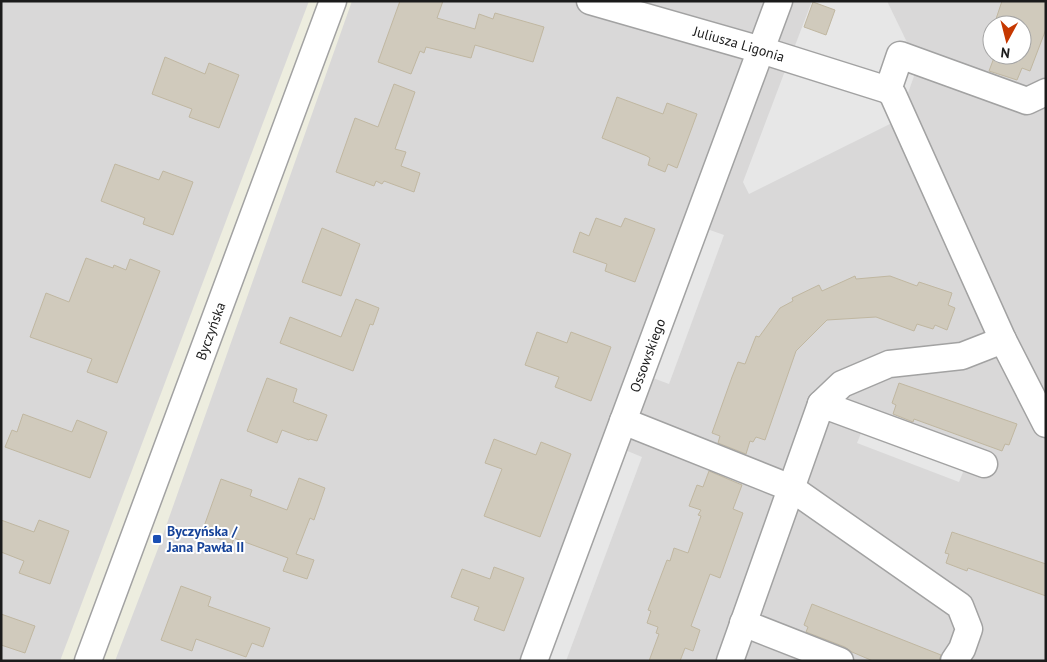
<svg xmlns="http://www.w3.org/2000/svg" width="1047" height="662" font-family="'PT Sans',sans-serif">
  <rect width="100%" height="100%" fill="#ededdf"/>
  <!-- residential -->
  <g fill="#d9d8d8" fill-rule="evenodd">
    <path d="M1,1H309L60,661H1Z"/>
    <path d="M352,1H1046V661H115L159,546ZM992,25H1022V55H992Z"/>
  </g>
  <!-- parking -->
  <g fill="#e7e7e7">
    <path d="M812,1H887L918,65L908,93L791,56Z"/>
    <path d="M788,63L887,94L898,120L749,194L743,182Z"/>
    <path d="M707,229L724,235L669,384L653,378Z"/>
    <path d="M864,426L966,465L959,482L857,443Z"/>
    <path d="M625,450L642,457L566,661H546Z"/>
  </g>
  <!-- building -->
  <g fill="#d0cabc" stroke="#c0b7a1">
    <path d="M400,1H443L437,18L475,29L479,14L493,19L495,13L544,27L533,62L475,45L471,58L426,47L424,53L420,51L411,74L378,62Z"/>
    <path d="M1002,1H1046V29L1030,71L1022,68L1017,80L989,71L995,55H1022V25H994Z"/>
    <path d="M813,2L835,10L826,35L804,27Z"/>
    <path d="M165,57L205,74L209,63L239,75L219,128L189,117L192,109L152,94Z"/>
    <path d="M394,84L415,92L395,149L406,152L401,166L420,173L414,192L384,181L382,184L376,181L374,186L336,172L355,118L378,127Z"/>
    <path d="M617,97L663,114L667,103L697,114L677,168L668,164L665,172L648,165L650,158L647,156L602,138Z"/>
    <path d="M115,164L159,180L163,171L193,182L173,235L143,224L145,218L101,201Z"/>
    <path d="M596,218L621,227L625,218L655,229L635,282L605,271L607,264L573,252L580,232L589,236Z"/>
    <path d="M322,228L360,244L341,296L302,282Z"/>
    <path d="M86,258L113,268L114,265L126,270L130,259L160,271L117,383L87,372L92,359L30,337L46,293L69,302Z"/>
    <path d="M855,276L856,279L890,276L917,286L919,282L952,293L948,305L955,308L947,330L935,325L933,329L917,324L914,331L876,317L827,320L796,351L765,440L756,437L753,442L750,441L746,454L718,443L720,436L712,433L732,377L738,362L745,364L756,336L759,337L780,308L793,301L792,298L819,285L822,291Z"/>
    <path d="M356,299L379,308L373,325L370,324L353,371L280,343L290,317L341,337Z"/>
    <path d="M537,332L567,343L571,332L611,347L591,401L555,387L559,377L525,365Z"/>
    <path d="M267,378L297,389L293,402L327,415L317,441L310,439L309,440L282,430L277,443L247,431Z"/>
    <path d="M899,383L1017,424L1009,445L1005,444L1002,451L914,419L913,422L893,414L896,405L892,403Z"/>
    <path d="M23,414L72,432L77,420L107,432L90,478L5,447L12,430L17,432Z"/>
    <path d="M494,439L536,455L541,442L571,454L540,537L484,516L502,469L485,463Z"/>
    <path d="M709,471L742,485L733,509L743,513L720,578L710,574L691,626L700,630L693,651L685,648L680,661H649L659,634L656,633L658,627L647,623L651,611L648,610L667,560L670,561L674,548L688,553L701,516L698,515L701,510L689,506L697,485L703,487Z"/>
    <path d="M299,478L325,488L314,520L310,518L296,554L314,560L307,579L283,571L288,558L234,538L232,544L202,532L221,479L252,490L250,496L287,510Z"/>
    <path d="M1,520L34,532L39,520L69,531L50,584L19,573L24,561L1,552Z"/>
    <path d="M952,532L1046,564V596L968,568L967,571L946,563L949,554L945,553Z"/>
    <path d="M494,567L524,578L504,631L474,620L479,607L451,597L462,569L490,579Z"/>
    <path d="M181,586L211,597L208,606L270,628L263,647L252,643L246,657L196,639L192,651L161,640Z"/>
    <path d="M812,604L941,655L939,661H873L852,652L845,647L806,632L808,627L804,625Z"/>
    <path d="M1,614L35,626L25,653L1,645Z"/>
  </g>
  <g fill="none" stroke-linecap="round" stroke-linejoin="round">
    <!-- minor casing -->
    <g stroke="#a2a2a2" stroke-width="29">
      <g id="minor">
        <path id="s1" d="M590,1L761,50L888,90L893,95L1003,340L1046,424"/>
        <path d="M888,90L900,55L1027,101L1046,92"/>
        <path d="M821,404L842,384L889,364L962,356L1003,340"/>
        <path d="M623,421L791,488L960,606L969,629L962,649L954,661"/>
        <path d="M743,623L840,661"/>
        <path id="s2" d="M88,661L333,1"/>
        <path id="s3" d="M534,661L779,1"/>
        <path d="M730,661L821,404L984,464"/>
      </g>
    </g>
    <!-- minor -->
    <use href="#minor" stroke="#fff" stroke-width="26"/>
  </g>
  <!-- markers -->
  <rect fill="#1a4fb4" stroke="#fff" stroke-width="2" x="152" y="534" width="10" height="10" rx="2.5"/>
  <g text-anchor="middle" stroke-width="4" stroke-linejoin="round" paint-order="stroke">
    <!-- street labels -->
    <g font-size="14" fill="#1b1b1b" stroke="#fff">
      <text dy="5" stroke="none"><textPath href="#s1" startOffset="155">Juliusza Ligonia</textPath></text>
      <text dy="5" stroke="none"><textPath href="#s2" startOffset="352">Byczyńska</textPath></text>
      <text dy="5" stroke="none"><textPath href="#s3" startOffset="326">Ossowskiego</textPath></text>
    </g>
    <!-- transit labels -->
    <g font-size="14" font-weight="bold" fill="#164399" stroke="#fff" text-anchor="start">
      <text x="167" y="536">Byczyńska /<tspan x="167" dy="16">Jana Pawła II</tspan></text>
    </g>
  </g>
  <!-- border -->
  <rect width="1047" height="662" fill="none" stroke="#1b1b1b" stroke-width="5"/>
  <!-- north arrow -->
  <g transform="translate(1007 40) rotate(187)"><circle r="24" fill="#ffffff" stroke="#a4a4a4"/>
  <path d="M0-4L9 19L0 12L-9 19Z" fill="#c63800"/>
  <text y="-8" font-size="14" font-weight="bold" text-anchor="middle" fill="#1b1b1b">N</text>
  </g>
</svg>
